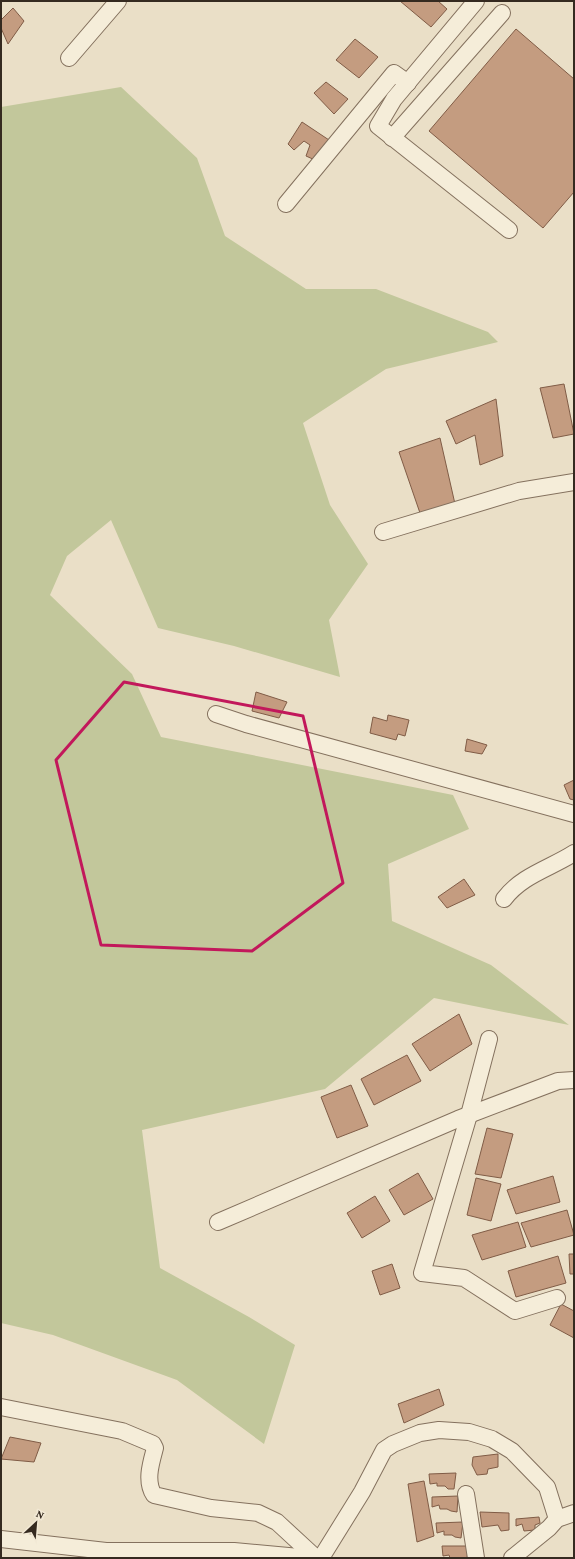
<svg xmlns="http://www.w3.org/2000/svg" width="575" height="1559" font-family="'Crimson Pro',serif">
  <rect width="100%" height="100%" fill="#eadfc7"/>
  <!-- green -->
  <path fill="#c2c79b" d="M121,87L197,158L225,236L306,289H376L488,332L498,342L386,369L303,423L330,505L368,564L329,620L340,677L234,646L158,628L111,520L67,556L50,595L132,674L161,737L453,795L469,829L388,864L392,921L491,965L569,1025L434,998L325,1089L142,1130L160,1268L249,1317L295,1345L264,1444L177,1380L53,1335L1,1323V107Z"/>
  <!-- building -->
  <g fill="#c49c80" stroke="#805c46">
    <path d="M400,1H438L447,9L431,27Z"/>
    <path d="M13,8L24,21L8,44L1,28V20Z"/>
    <path d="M516,29L574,79V192L543,228L429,131Z"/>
    <path d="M355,39L378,57L359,78L336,60Z"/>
    <path d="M326,82L348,99L334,114L314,93Z"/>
    <path d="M302,122L329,140L315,160L306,156L310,145L304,141L294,150L288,144Z"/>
    <path d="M564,384L574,434L553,438L540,388Z"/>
    <path d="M496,399L503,456L480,465L475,435L456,444L446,421Z"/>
    <path d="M440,438L455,504L420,513L399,452Z"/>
    <path d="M256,692L287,702L279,718L252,711Z"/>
    <path d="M388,715L409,720L405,736L398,734L396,740L370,733L373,717L387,721Z"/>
    <path d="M467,739L487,745L482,754L465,751Z"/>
    <path d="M574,780V800L570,799L564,785Z"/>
    <path d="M464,879L475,895L447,908L438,897Z"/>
    <path d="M459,1014L472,1044L430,1071L412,1044Z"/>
    <path d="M407,1055L421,1081L374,1105L361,1079Z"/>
    <path d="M351,1085L368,1126L337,1138L321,1097Z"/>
    <path d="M487,1128L513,1134L501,1178L475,1174Z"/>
    <path d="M418,1173L433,1199L404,1215L389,1190Z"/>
    <path d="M553,1176L560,1202L516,1214L507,1190Z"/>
    <path d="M476,1178L501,1184L491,1221L467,1215Z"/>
    <path d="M375,1196L390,1221L362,1238L347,1213Z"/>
    <path d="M567,1210L574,1235L531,1247L521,1223Z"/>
    <path d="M518,1222L526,1247L482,1260L472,1235Z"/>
    <path d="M569,1254H574V1274H570Z"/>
    <path d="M558,1256L566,1283L516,1297L508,1271Z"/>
    <path d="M392,1264L400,1288L380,1295L372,1271Z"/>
    <path d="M561,1304L574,1311V1338L550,1325Z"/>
    <path d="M439,1389L444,1405L404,1423L398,1404Z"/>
    <path d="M10,1437L41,1443L34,1462L1,1459Z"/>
    <path d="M498,1454V1467L488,1469L487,1474L477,1475L472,1465L473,1457Z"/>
    <path d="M456,1473L454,1489H448L445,1486H437V1483L430,1484L429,1474Z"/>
    <path d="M424,1481L434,1536L417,1542L408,1484Z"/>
    <path d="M458,1496L457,1512L451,1511L447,1509H440L439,1505L432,1507V1497Z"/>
    <path d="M480,1512L509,1513V1530L501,1531L498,1525L482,1527Z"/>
    <path d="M539,1517L540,1523L535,1525V1530L524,1531L522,1524L516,1526V1519Z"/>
    <path d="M463,1522L461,1538L455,1537L452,1535H444V1531L437,1533L436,1523Z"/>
    <path d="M442,1546H469L467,1558H450L449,1555L443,1556Z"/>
  </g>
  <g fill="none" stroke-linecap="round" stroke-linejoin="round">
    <!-- minor casing -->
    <g stroke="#84715e" stroke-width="18">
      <g id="minor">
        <path d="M476,1L394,99L378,126L509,230"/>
        <path d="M69,58L118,1"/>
        <path d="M392,138L502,13"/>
        <path d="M286,204L394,73L408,83"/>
        <path d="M383,532L519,491L574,482"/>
        <path d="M216,714L246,724L574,814"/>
        <path d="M504,899C522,875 551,868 574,853"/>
        <path d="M489,1039L469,1115L422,1273L464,1278L515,1311L557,1298"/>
        <path d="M218,1222L458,1119L558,1081L574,1080"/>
        <path d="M1,1407L122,1431L153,1444L155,1448C151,1463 145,1481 154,1495L211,1508L258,1513L277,1522L316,1558"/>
        <path d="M466,1494L476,1558"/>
        <path d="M1,1539L106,1551H234L310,1558"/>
        <path d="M321,1558L362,1492L384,1450L393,1444L420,1433L439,1430L469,1432L492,1439L512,1451L547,1487L557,1519"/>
        <path d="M512,1558L549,1528L557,1519L574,1513"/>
      </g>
    </g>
    <!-- minor -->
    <use href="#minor" stroke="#f5edd9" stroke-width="16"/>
  </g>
  <!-- marked area -->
  <path fill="none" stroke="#c2185b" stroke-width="3" stroke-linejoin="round" d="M124,682L303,716L343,883L252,951L101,945L56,760Z"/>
  <!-- border -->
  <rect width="575" height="1559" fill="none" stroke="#352a20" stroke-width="4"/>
  <!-- north arrow -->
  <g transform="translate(36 1523) rotate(26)" stroke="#f2e9d5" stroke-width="3" paint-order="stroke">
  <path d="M0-3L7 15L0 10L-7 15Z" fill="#352a20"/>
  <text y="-6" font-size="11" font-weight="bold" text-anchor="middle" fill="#352a20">N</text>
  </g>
</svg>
